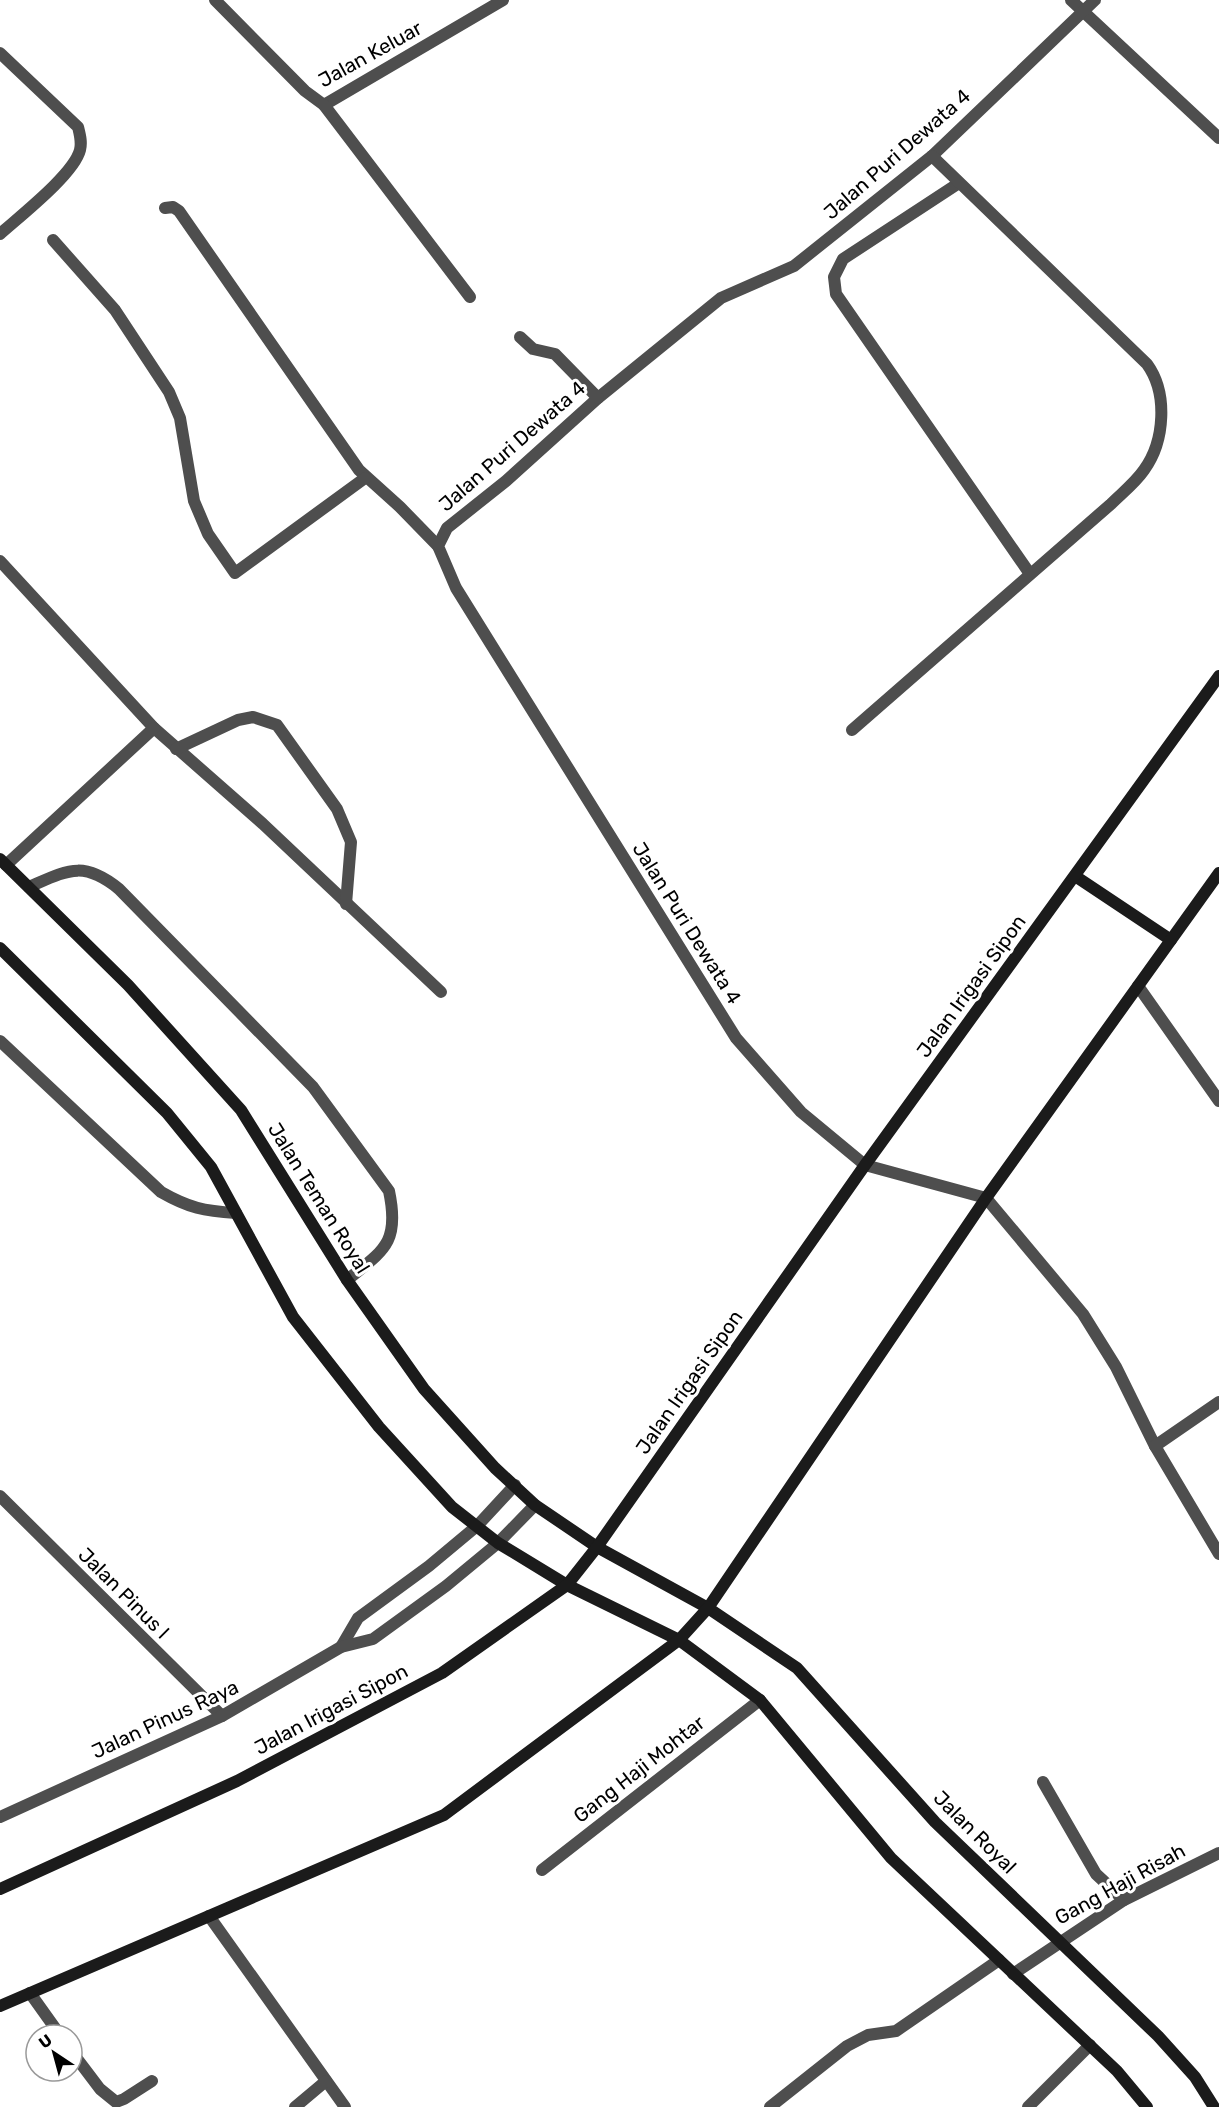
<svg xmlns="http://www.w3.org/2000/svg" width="1219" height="2107" font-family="Rubik,sans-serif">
  <rect width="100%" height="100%" fill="#fff"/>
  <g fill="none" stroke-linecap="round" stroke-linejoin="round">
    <!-- lane -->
    <g stroke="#4e4e4e" stroke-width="12">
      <path d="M29,887C68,870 83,860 119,889L313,1087L389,1191C400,1243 384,1250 347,1280"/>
      <path d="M0,1041L161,1192C189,1208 204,1211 236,1213"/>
      <path d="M1028,2107L1090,2045"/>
    </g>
    <!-- street -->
    <g stroke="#4e4e4e" stroke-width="12">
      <path d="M215,0L305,91L324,105L503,0"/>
      <path d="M1071,0L1219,138"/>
      <path d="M1095,0L932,156L794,266L721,298L598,398L506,481L447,528L438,546L456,588L736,1038L801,1112L865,1165L986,1198L1083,1314L1116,1367L1155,1446L1219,1554"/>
      <path d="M0,53L78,127C80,135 82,142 80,150C74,174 20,216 0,234"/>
      <path d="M324,105L470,297"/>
      <path d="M959,183L843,259L834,277L836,294L1030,574"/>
      <path d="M165,208L173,207L179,211L359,470L400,507L438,546"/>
      <path d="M53,240L115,310L169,392L180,418L194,501L208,534L235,573L365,478"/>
      <path d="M520,337L533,349L555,354L598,398"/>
      <path d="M0,561L154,728L263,824L441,992"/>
      <path d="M852,730L1111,504C1122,493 1135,483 1144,470C1165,441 1168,393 1147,364L932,156"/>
      <path d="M176,749L238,720L253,717L277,725L337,809L351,842L346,904"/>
      <path d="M6,865L154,728"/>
      <path d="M1138,986L1219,1101"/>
      <path d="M1155,1446L1219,1402"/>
      <path d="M0,1496L222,1716"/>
      <path d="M341,1647L358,1618L429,1566L477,1526L515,1485"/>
      <path d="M1043,1782L1096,1874L1124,1900"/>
      <path d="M0,1817L222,1716L341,1647L373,1639L446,1586L498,1543L535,1505"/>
      <path d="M542,1870L760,1700"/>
      <path d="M209,1916L345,2107"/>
      <path d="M1013,1974L1124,1900L1219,1853"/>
      <path d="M30,1993L60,2035"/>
      <path d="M72,2052L100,2089L116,2102L124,2099L152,2081"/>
      <path d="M295,2107L326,2081"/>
      <path d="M770,2107L847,2046L868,2035L896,2031L999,1960"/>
    </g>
    <!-- secondary -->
    <g stroke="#1b1b1b" stroke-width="12">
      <path d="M0,859L128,985L241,1110L347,1280L424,1389L495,1468L535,1505L597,1547L708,1608L797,1668L935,1822L1158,2036L1195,2077L1214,2107"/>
      <path d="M1075,876L1171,940"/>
      <path d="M0,948L167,1113L211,1167L293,1317L379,1427L452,1507L498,1543L567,1585L679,1640L760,1700L891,1858L1117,2071L1147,2107"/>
      <path d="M0,1889L237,1781L442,1673L567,1585L597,1547L865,1165L1219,676"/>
      <path d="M0,2006L444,1815L679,1640L708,1608L986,1198L1219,873"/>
    </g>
  </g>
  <g text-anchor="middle" stroke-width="6" stroke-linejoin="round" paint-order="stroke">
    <!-- street labels -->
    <g font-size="20" fill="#000" stroke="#fff">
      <text transform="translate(370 54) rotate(-29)" y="7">Jalan Keluar</text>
      <text transform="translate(897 154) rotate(-41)" y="7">Jalan Puri Dewata 4</text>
      <text transform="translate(512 446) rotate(-41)" y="7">Jalan Puri Dewata 4</text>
      <text transform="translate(687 923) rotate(58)" y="7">Jalan Puri Dewata 4</text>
      <text transform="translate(971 986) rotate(-54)" y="7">Jalan Irigasi Sipon</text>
      <text transform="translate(319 1198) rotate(58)" y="7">Jalan Teman Royal</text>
      <text transform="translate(689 1382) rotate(-55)" y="7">Jalan Irigasi Sipon</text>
      <text transform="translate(124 1593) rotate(45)" y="7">Jalan Pinus I</text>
      <text transform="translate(331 1709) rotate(-28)" y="7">Jalan Irigasi Sipon</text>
      <text transform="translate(165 1719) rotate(-25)" y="7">Jalan Pinus Raya</text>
      <text transform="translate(639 1769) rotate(-38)" y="7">Gang Haji Mohtar</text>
      <text transform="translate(975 1832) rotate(45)" y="7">Jalan Royal</text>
      <text transform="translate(1120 1884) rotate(-29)" y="7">Gang Haji Risah</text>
    </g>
  </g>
  <!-- north arrow -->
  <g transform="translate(54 2053) rotate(324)"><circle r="28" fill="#ffffff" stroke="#999999" stroke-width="1.5"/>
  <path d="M0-4.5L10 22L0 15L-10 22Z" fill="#000000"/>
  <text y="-9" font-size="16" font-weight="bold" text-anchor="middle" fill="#000000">U</text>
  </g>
</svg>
